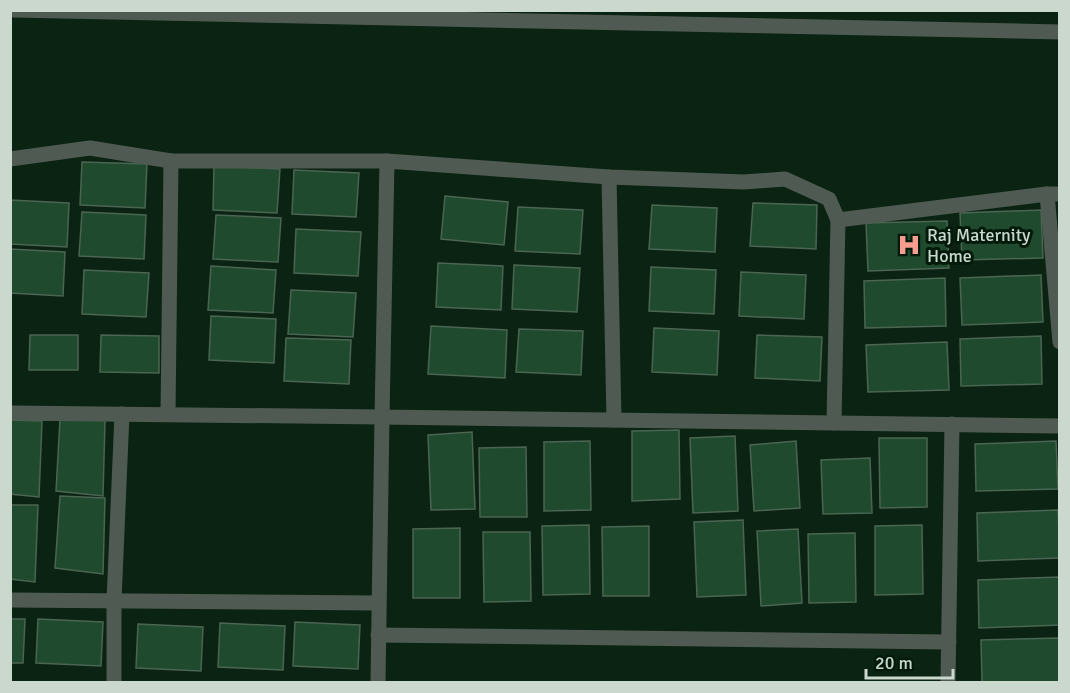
<svg xmlns="http://www.w3.org/2000/svg" width="1070" height="693" font-family="Signika,sans-serif">
  <rect width="100%" height="100%" fill="#0b2313"/>
  <!-- building -->
  <g fill="#1f4a2e" stroke="#4b6552" stroke-width="1.5">
    <path d="M82,162L147,164L145,208L80,205Z"/>
    <path d="M214,166L280,169L277,213L213,210Z"/>
    <path d="M294,170L359,173L356,217L292,214Z"/>
    <path d="M445,196L508,202L504,245L441,239Z"/>
    <path d="M10,200L69,203L67,247L10,244Z"/>
    <path d="M753,203L817,205L816,249L750,246Z"/>
    <path d="M652,205L717,208L715,252L649,249Z"/>
    <path d="M518,207L583,210L580,254L515,251Z"/>
    <path d="M1041,210L1043,258L962,260L960,213Z"/>
    <path d="M82,212L146,215L144,259L79,256Z"/>
    <path d="M216,215L281,218L278,262L213,259Z"/>
    <path d="M947,221L949,268L868,271L866,223Z"/>
    <path d="M296,229L361,232L358,276L294,273Z"/>
    <path d="M10,249L65,252L63,296L10,293Z"/>
    <path d="M438,263L503,266L501,310L436,307Z"/>
    <path d="M514,265L580,268L577,312L512,309Z"/>
    <path d="M211,266L276,270L273,313L208,310Z"/>
    <path d="M651,267L716,270L714,314L649,311Z"/>
    <path d="M84,270L149,273L146,317L82,314Z"/>
    <path d="M741,272L806,275L804,319L739,316Z"/>
    <path d="M1041,275L1043,322L962,325L960,278Z"/>
    <path d="M945,278L946,326L865,328L864,281Z"/>
    <path d="M291,290L356,293L353,337L288,334Z"/>
    <path d="M211,316L276,319L274,363L209,360Z"/>
    <path d="M431,326L507,330L505,378L428,374Z"/>
    <path d="M654,328L719,331L717,375L652,372Z"/>
    <path d="M519,329L583,331L581,375L516,372Z"/>
    <path d="M30,335H78V370H29Z"/>
    <path d="M101,335L159,336V373L100,372Z"/>
    <path d="M757,335L822,337L820,381L755,378Z"/>
    <path d="M1041,336L1042,384L961,386L960,339Z"/>
    <path d="M286,338L351,340L349,384L284,381Z"/>
    <path d="M947,342L949,390L868,392L866,345Z"/>
    <path d="M60,419L105,420L103,496L56,491Z"/>
    <path d="M10,420L42,421L39,497L10,494Z"/>
    <path d="M679,430L680,499L632,501V431Z"/>
    <path d="M472,432L475,509L431,510L428,435Z"/>
    <path d="M735,436L738,511L693,513L690,438Z"/>
    <path d="M879,438H927V507L880,508Z"/>
    <path d="M590,441L591,510L544,511V442Z"/>
    <path d="M796,441L800,508L754,511L750,445Z"/>
    <path d="M1056,441L1058,489L976,491L975,444Z"/>
    <path d="M526,447L527,517H480L479,448Z"/>
    <path d="M870,458L872,513L823,514L821,460Z"/>
    <path d="M60,496L105,498L103,574L55,568Z"/>
    <path d="M10,505H38L35,582L10,579Z"/>
    <path d="M1058,510L1060,558L978,561L977,513Z"/>
    <path d="M743,520L746,595L697,597L694,522Z"/>
    <path d="M589,525L590,594L543,595L542,526Z"/>
    <path d="M922,525L923,594L875,595V526Z"/>
    <path d="M649,526V596H603L602,527Z"/>
    <path d="M460,528V598H413V529Z"/>
    <path d="M798,529L802,603L761,606L757,531Z"/>
    <path d="M483,532H530L531,601L484,602Z"/>
    <path d="M855,533L856,602L809,603L808,534Z"/>
    <path d="M1059,577L1060,625L979,628L978,580Z"/>
    <path d="M10,619H25L23,663H10Z"/>
    <path d="M38,619L103,622L101,666L36,663Z"/>
    <path d="M295,622L360,625L358,669L293,666Z"/>
    <path d="M220,623L285,626L283,670L218,667Z"/>
    <path d="M138,624L203,627L201,671L136,668Z"/>
    <path d="M1060,638V682H982L981,640Z"/>
  </g>
  <g fill="none" stroke-linecap="round" stroke-linejoin="round">
    <!-- minor -->
    <g stroke="#4f5b52" stroke-width="15">
      <path d="M14,10L1060,32"/>
      <path d="M10,159L90,148L171,161H387L609,177L744,182L785,179L829,199L838,220L1047,194H1060"/>
      <path d="M387,161L382,417L1060,426"/>
      <path d="M609,177L614,420"/>
      <path d="M1047,194L1060,342"/>
      <path d="M10,413L382,417L378,682"/>
      <path d="M168,414L171,161"/>
      <path d="M834,423L838,220"/>
      <path d="M10,600L378,603"/>
      <path d="M378,635L949,642"/>
      <path d="M114,682V601L122,414"/>
      <path d="M948,682L952,424"/>
    </g>
  </g>
  <!-- icons -->
  <defs>
    <g id="hospital-bare" transform="scale(1.8)"><path d="M-5-5h3v3.5h4V-5h3V5h-3V1.5h-4V5h-3Z" fill="#f59d8e" stroke="#031a0b" stroke-width="2.5" paint-order="stroke"/></g>
  </defs>
  <g fill-rule="evenodd">
    <use href="#hospital-bare" x="909" y="245"/>
  </g>
  <g text-anchor="middle" stroke-width="6" stroke-linejoin="round" paint-order="stroke">
    <!-- poi labels -->
    <g font-size="18" fill="#cad8ce" stroke="#031a0b" text-anchor="start">
      <text x="927" y="241">Raj Maternity<tspan x="927" dy="21">Home</tspan></text>
    </g>
  </g>
  <!-- border -->
  <rect width="1070" height="693" fill="none" stroke="#cad8ce" stroke-width="24"/>
  <!-- scale -->
  <path d="M866 669v9h87v-9" fill="none" stroke="#cad8ce" stroke-width="3"/>
  <text x="875" y="669" font-size="18" fill="#cad8ce" stroke="#031a0b" stroke-width="4.5" paint-order="stroke">20 m</text>
</svg>
